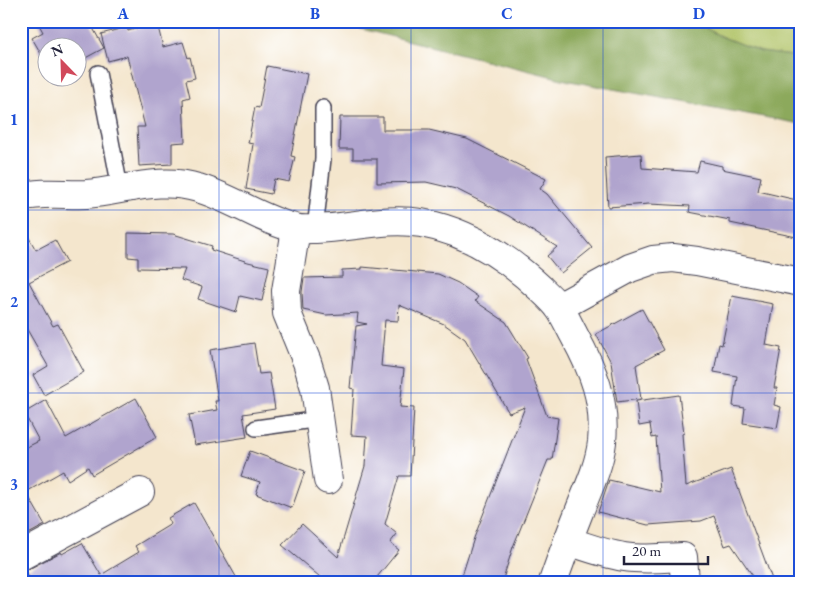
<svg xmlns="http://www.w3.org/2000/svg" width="822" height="603" font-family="'EB Garamond',serif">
  <rect width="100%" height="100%" fill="#fff"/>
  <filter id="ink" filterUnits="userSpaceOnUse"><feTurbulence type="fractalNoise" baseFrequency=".02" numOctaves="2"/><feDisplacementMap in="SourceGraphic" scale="10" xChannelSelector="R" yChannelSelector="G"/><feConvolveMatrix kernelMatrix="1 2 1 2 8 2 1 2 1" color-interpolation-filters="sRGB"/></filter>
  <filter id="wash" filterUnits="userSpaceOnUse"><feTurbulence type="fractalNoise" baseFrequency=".0096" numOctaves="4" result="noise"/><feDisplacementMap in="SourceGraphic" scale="20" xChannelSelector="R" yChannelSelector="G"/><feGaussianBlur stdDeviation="1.12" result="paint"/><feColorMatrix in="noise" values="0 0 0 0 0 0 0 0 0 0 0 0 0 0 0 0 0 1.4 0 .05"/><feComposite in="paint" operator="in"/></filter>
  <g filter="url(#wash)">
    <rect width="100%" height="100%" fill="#f4e6cd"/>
    <!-- green -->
    <path fill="#b0c366" stroke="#697250" d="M693,21H801V57L761,52L720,36Z"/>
    <!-- forest -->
    <path fill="#8ca95b" stroke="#57664b" d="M329,21H693L720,36L761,52L801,57V124L570,81Z"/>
    <g id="blocks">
      <!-- building -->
      <g fill="#b0a4ce">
        <path d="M37,21H89L104,48L78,62V48H48V66L32,38L43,32Z"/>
        <path d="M157,23L163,47L183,42L188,58L190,57L195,78L186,80L190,97L183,99L185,142L172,143V164L139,166L137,127H145L127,56L108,61L101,34L127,27L128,31Z"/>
        <path d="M267,66L307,74L291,156L295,157L289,182L274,179L271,194L246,189L253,144L248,143L255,107L259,108Z"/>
        <path d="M340,117H383V130H429L467,139L546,179L540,189L547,194L592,248L561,273L547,256L557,247L509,216L456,189L426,182L377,183V159H353V149H339Z"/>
        <path d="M641,154L642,168L697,172L700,161L722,166V169L761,177L758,191L801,201V238L730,223V220L689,212L690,206L649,204L608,207L605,157Z"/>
        <path d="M21,224L36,250L55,240L67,262L29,282L53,326L58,324L84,372L44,395L33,375L48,366L21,319Z"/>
        <path d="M128,233L173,234L212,246L211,250L248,262L269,267L262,301L240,296L236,312L198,299L202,287L181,280L185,269L138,268V258L128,257Z"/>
        <path d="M362,267L438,274L458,283L478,297L475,301L506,322L528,358L526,359L547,416L558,418L552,460H548L513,547L502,582H460L474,538L525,407L509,413L465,339L444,324L399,305L398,321L385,320L381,366L404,369L400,407L414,408L410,476H399L385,524L397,534L390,543L399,550L373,582H326L282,545L302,524L338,557L365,466L367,436L351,435L354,389L350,388L356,326L367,324L357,322L358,313L326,315L303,310L302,292L304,278L342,277V270L362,269Z"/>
        <path d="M732,296L773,304L766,345L781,348L774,388H777L774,405L781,407L777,428L743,423L745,408L733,406L737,376L714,372L719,344L722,345Z"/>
        <path d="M642,309L664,350L636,365L641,399L617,402L611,362L596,334Z"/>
        <path d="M254,343L259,374L269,373L275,409L243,414L247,437L195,445L189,415L217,410L215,401H218L210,350Z"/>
        <path d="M679,395L684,433L682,434L686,486L731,469L773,582H757L731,544L725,546L714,516L701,521L648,525L598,512L609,480L660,492L656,437L652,438L650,424L639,426L636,401Z"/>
        <path d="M136,398L157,437L92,475L88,467L68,480L63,471L26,492L45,525L21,538V450L39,441L24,413L46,400L66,438Z"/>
        <path d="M250,451L305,471L292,508L256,494L260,482L241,476Z"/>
        <path d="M194,503L239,582H32L25,571L61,552L62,554L82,543L101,575L139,552L135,546L171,524L168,518Z"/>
      </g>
    </g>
  </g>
  <g filter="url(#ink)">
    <use href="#blocks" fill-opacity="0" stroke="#423f51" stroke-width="1"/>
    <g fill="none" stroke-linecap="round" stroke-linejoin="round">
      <!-- lane casing -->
      <g stroke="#423f51" stroke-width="18">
        <g id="lane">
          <path d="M98,73L120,188"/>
          <path d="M315,229L323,159V108"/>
          <path d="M256,428L320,419"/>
        </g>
      </g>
      <!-- street casing -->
      <g stroke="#423f51" stroke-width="30">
        <g id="street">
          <path d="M21,197C42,191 65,195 86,194C123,191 161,176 198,188C232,198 261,220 295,228C301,230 309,229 316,229C351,228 386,217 421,223C468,231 507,257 541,289C547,295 554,301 559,308C565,316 569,326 574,335C593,370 606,400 602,442C599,467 588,489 579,512C570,535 561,558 553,582"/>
          <path d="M296,229L286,291L287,313L307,362L315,388L328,480"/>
          <path d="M559,307L630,268L653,260L673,258L697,261L801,282"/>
          <path d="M568,541C586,547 605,554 624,557C643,560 663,558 683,557L685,581"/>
          <path d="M21,556L140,492"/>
        </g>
      </g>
      <!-- lane -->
      <use href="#lane" stroke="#fff" stroke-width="15"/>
      <!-- street -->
      <use href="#street" stroke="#fff" stroke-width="28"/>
    </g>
  </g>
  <!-- grid -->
  <path fill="none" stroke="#1d4ed8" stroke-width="1" stroke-opacity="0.55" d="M219,21V582M411,21V582M603,21V582M21,210H801M21,393H801"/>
  <!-- margin -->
  <rect width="822" height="603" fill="none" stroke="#fff" stroke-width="55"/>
  <!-- north arrow -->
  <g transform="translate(62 62) rotate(337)"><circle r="24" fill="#ffffff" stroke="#a7a7b1"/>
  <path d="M0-4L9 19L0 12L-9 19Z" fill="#d1495b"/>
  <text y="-8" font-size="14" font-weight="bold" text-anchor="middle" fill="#22223b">N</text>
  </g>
  <!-- scale -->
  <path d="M624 556v8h84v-8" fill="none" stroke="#22223b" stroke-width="2.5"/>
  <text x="632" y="556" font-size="15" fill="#22223b" stroke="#ffffff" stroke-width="4" paint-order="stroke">20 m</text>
  <rect x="28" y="28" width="766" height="548" fill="none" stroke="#1d4ed8" stroke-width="2"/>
  <g font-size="16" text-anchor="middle" font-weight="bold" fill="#1d4ed8">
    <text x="123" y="19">A</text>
    <text x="315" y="19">B</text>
    <text x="507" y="19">C</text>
    <text x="699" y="19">D</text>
    <text x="14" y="125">1</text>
    <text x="14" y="307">2</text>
    <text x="14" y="490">3</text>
  </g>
</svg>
